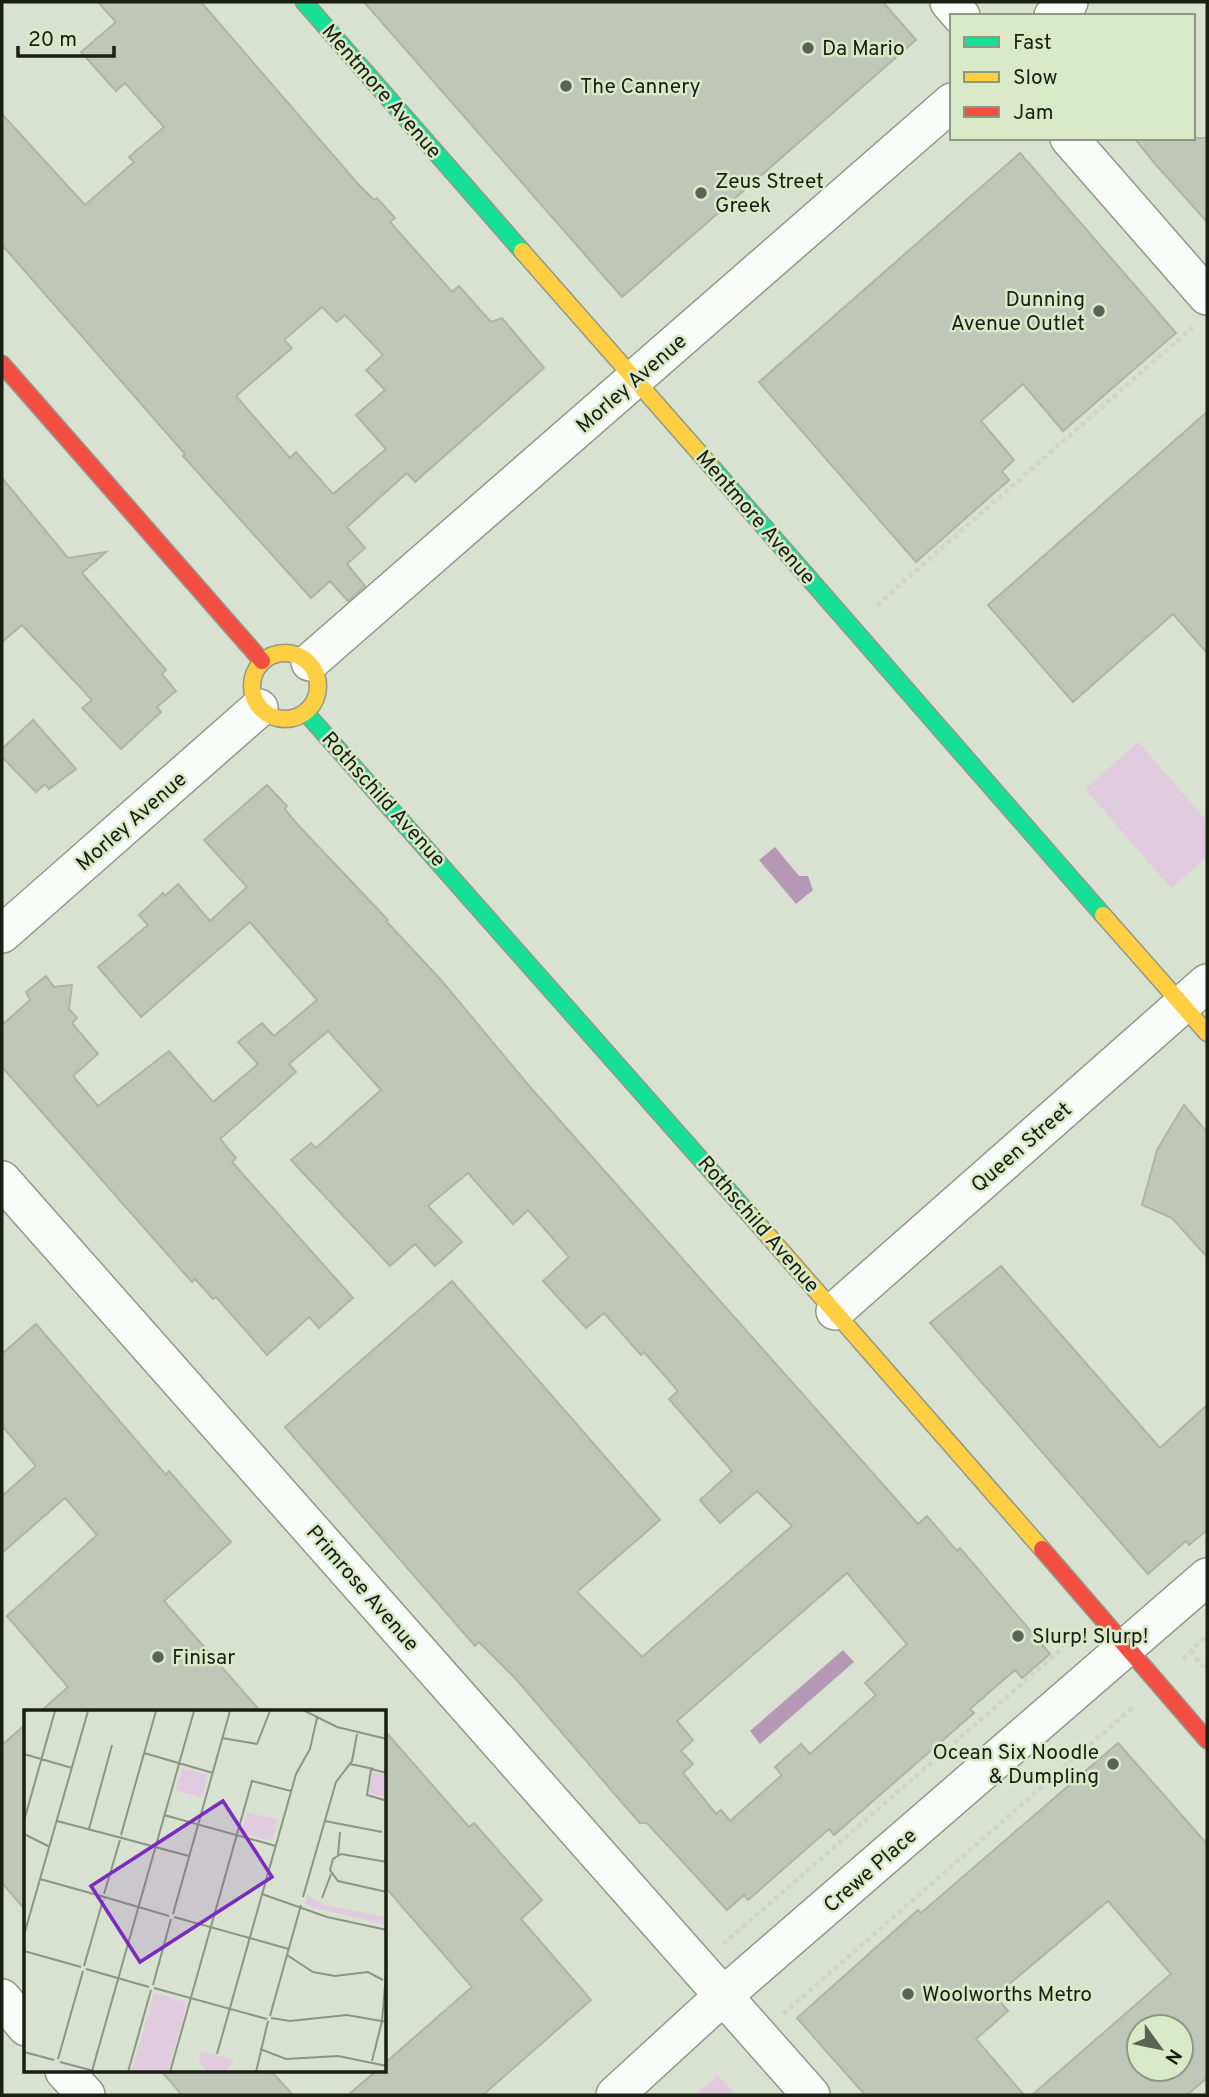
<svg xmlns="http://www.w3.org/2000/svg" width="1209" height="2097" font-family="Overpass,sans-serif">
  <rect width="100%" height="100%" fill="#d9e2d0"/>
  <!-- green -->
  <g fill="#e1ccdf">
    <path d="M1138,742L1207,821V857L1171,888L1085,789Z"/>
    <path d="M718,2075L736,2095H695Z"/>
  </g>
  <!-- water -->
  <g fill="#b598b5">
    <path d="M775,847L799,876H808L813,890L796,904L759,860Z"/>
    <path d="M843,1650L854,1662L760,1744L750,1731Z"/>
  </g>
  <!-- building -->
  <g fill="#c0c7b8" stroke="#aeb4a6" stroke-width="2" fill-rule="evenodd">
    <path d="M98,2H201L358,184L374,200L377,198L395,218L390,222L452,292L459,286L491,322L502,318L544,368L415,482L407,473L347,527L365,548L347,564L365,586L348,601L330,581L311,598L183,456L185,454L2,245V114L85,205L134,162L129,157L164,127L125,83L116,91L81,52L116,22ZM322,307L337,322L345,315L383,355L366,370L385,390L356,415L386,449L333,494L296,452L290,458L236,396L292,348L284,340Z"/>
    <path d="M364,2H883L916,40L622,297Z"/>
    <path d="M1134,138H1207V222L1157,166Z"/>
    <path d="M1020,153L1176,333L1063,431L1023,384L981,421L1014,460L1002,471L1009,480L916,562L759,382Z"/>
    <path d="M1207,412V653L1173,614L1073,702L988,605Z"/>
    <path d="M2,478L68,558L106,552L82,573L166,670L162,674L176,691L157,707L161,712L121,749L82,708L92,700L22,625L2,642Z"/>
    <path d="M33,720L76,769L49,789L45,784L36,792L2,757V749Z"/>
    <path d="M267,785L287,806L285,809L297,824L388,920L386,921L441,980L530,1087L918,1524L927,1516L957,1551L960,1548L1050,1654L1022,1678L1015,1670L970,1709L974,1713L834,1835L829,1829L748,1900L744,1895L727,1910L647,1823H640L624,1805L515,1678L479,1642L475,1646L285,1427L452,1281L660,1520L577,1592L642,1657L792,1526L757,1491L720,1523L700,1500L732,1471L669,1399L678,1391L644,1352L641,1355L604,1313L586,1328L543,1281L569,1257L528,1210L513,1224L468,1173L428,1206L462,1242L435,1266L415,1244L390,1266L291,1160L311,1143L316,1148L381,1090L328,1031L289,1064L296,1072L220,1139L236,1158L232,1162L353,1298L319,1328L309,1317L267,1355L216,1297L213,1299L195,1279L192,1282L2,1067V1025L30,1000L26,992L46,976L54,987L72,985L69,1009L77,1018L72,1023L98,1054L73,1076L98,1106L169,1051L213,1102L258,1064L238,1042L262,1023L274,1036L317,1000L250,922L141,1017L98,967L148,925L139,915L163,893L165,896L178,884L210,921L247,887L204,840ZM847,1573L907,1644L865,1683L876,1695L810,1754L801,1744L775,1767L782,1775L730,1821L721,1810L716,1814L683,1773L693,1764L681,1751L693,1740L677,1721Z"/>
    <path d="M1184,1105L1207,1132V1257L1172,1218L1142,1205L1157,1150Z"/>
    <path d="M1001,1266L1160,1448L1207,1405V1530L1189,1545L1186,1541L1148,1574L930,1323Z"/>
    <path d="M36,1324L166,1475L169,1471L231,1542L164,1601L261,1712H40L68,1687L7,1616L97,1535L65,1498L2,1553V1496L36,1466L2,1426V1354Z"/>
    <path d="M26,1724V1911L2,1883V1745Z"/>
    <path d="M385,1731L469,1827L474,1823L542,1900L521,1919L591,2000L483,2095H348L376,2071H385V2063L472,1987L385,1887Z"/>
    <path d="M1118,1743L1207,1844V2078L1187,2095H1032L1171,1974L1108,1901L995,1996L1008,2011L976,2039L1024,2095H865L797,2018L918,1910L921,1913ZM1139,2027H1181V2069H1139Z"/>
    <path d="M161,2071H271L293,2095H182Z"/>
  </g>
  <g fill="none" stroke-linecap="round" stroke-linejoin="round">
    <!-- street casing -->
    <g stroke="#92988a" stroke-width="40">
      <g id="street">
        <path d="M949,2L961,16"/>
        <path d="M1053,16L1069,2"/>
        <path d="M1069,138L1207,296"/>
        <path d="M310,662L952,102"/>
        <path d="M2,934L259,708"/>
        <path d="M2,1180L811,2095"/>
        <path d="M835,1311L1207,983"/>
        <path d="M2,1998L26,2027"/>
        <path d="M64,2071L86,2095"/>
        <path d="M615,2095L723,1996L1207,1577"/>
      </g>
    </g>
    <!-- fast casing -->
    <g stroke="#92988a" stroke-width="19">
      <g id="fast">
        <path d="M304,2L522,251"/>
        <path d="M710,465L1103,915"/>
        <path d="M306,713L750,1215"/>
      </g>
    </g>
    <!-- slow casing -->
    <g stroke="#92988a" stroke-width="19">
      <g id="slow">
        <path d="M522,251L710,465"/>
        <circle cx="285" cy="686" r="33"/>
        <path d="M1103,915L1207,1033"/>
        <path d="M750,1215L1042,1549"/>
      </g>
    </g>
    <!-- jam casing -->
    <g stroke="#92988a" stroke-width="19">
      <g id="jam">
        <path d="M2,364L262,661"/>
        <path d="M1042,1549L1207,1740"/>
      </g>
    </g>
    <!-- path -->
    <g stroke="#d0d4cd" stroke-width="4.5" stroke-dasharray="5 3.5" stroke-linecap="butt">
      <path d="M877,605L1193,327"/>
      <path d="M1190,1651L1207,1671"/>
      <path d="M1183,1659L1207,1635"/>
      <path d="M723,1944L1064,1647"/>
      <path d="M783,2014L1134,1706"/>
      <path d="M1206,2095L1207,2094"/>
    </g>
    <!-- street -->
    <use href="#street" stroke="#f9fbf8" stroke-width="37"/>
    <!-- fast -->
    <use href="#fast" stroke="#16e098" stroke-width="16"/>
    <!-- slow -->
    <use href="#slow" stroke="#ffcf43" stroke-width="16"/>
    <!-- jam -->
    <use href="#jam" stroke="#f24e42" stroke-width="16"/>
  </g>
  <!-- markers -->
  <g fill="#5c6354" stroke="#daeac8" stroke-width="2.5">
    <circle cx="808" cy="48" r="7"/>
    <circle cx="566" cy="86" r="7"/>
    <circle cx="701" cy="193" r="7"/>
    <circle cx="1099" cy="311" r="7"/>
    <circle cx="1018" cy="1636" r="7"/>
    <circle cx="158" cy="1657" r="7"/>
    <circle cx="1113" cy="1764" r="7"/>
    <circle cx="908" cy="1994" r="7"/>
  </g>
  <g text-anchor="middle" stroke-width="5" stroke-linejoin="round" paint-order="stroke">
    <!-- poi labels -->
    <g font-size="21" fill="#191f12" stroke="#daeac8" text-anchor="start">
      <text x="822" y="55">Da Mario</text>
      <text x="580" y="93">The Cannery</text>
      <text x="715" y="188">Zeus Street<tspan x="715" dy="24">Greek</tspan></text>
      <text x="1085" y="306" text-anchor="end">Dunning<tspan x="1085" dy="24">Avenue Outlet</tspan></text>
      <text x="1032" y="1643">Slurp! Slurp!</text>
      <text x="172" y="1664">Finisar</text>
      <text x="1099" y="1759" text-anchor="end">Ocean Six Noodle<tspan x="1099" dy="24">&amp; Dumpling</tspan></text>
      <text x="922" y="2001">Woolworths Metro</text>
    </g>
    <!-- street labels -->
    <g font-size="21" fill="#191f12" stroke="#daeac8">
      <text transform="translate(382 91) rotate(49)" y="7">Mentmore Avenue</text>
      <text transform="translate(631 383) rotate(-41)" y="7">Morley Avenue</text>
      <text transform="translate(756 517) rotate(49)" y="7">Mentmore Avenue</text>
      <text transform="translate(384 799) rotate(48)" y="7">Rothschild Avenue</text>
      <text transform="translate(131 821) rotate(-41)" y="7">Morley Avenue</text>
      <text transform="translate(1021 1147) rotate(-41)" y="7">Queen Street</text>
      <text transform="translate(759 1224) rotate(49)" y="7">Rothschild Avenue</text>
      <text transform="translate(363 1588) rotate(49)" y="7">Primrose Avenue</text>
      <text transform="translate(870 1870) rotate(-41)" y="7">Crewe Place</text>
    </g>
  </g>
  <!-- overview -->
  <g transform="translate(24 1710)">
    <rect width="362" height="362" fill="#d9e2d0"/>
    <path d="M158,58L184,65L178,88L151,80ZM348,63L362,65V87L345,84ZM223,102L254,110L248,131L217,123ZM283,185L302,195L362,207V215L287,197L281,194ZM130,283L163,292L144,362H107ZM175,341L210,350L201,362H184L176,353Z" fill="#e1ccdf"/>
    <path fill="none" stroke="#8c9484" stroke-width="2" d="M281,1L313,17L363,29M198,28L233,34M233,34L246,1M120,43L189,63M0,44L48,58M326,54L350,59M360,90L343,85L347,59L363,63M140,105L252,136M0,111L31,1M33,111L94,127M301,111L358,122M65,119L88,35M0,124L26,137M97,125L132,1M99,128L94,127L165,146M314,145L316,122M363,152L317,144L309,149L306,160L314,171L363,182M16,169L77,186M80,184L96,130M238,184L303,207L363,220M279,187L312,72L328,51L333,24M82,188L77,186L145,206M298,188L307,164M149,204L206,1M150,207L265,239M0,225L64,1M0,241L57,257M263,245L289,262L311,266L344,262L359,270M60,256L79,190M62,259L125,277M129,275L147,209M130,278L243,309M246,306L277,195M247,308L266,311L323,305L363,312M236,339L262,349L314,346L363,356M0,342L30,350M193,344L272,64L286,39L293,8M34,349L59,261M348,351L358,311L363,252M36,352L70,361M68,361L170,1M104,362L127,280M146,362L228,71L267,81M232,362L244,311"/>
    <path fill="#7b2cbf" fill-opacity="0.15" stroke="#7b2cbf" stroke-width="3.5" d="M199,91L248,167L116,252L67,176Z"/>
    <rect width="362" height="362" fill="none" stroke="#191f12" stroke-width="3.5"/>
  </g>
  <!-- border -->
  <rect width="1209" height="2097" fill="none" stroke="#191f12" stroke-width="7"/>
  <!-- legend -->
  <rect x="950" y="14" width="245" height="126" fill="#daeac8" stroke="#8d997f" stroke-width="2"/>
  <rect x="964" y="37" width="35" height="10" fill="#16e098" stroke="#8d997f" stroke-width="2"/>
  <text x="1013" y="49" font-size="21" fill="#191f12">Fast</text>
  <rect x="964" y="72" width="35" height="10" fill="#ffcf43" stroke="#8d997f" stroke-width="2"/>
  <text x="1013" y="84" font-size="21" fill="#191f12">Slow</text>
  <rect x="964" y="107" width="35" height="10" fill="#f24e42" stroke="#8d997f" stroke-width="2"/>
  <text x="1013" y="119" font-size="21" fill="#191f12">Jam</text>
  <!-- north arrow -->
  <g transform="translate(1160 2048) rotate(123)"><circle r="33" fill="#daeac8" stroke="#8d997f" stroke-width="2"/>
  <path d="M0-5L12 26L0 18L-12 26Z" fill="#5c6354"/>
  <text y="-10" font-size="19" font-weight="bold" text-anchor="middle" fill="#191f12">N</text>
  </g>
  <!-- scale -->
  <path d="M18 46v10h96v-10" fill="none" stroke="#191f12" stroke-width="3.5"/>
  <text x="28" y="46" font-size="21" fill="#191f12" stroke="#daeac8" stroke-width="5" paint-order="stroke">20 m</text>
</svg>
